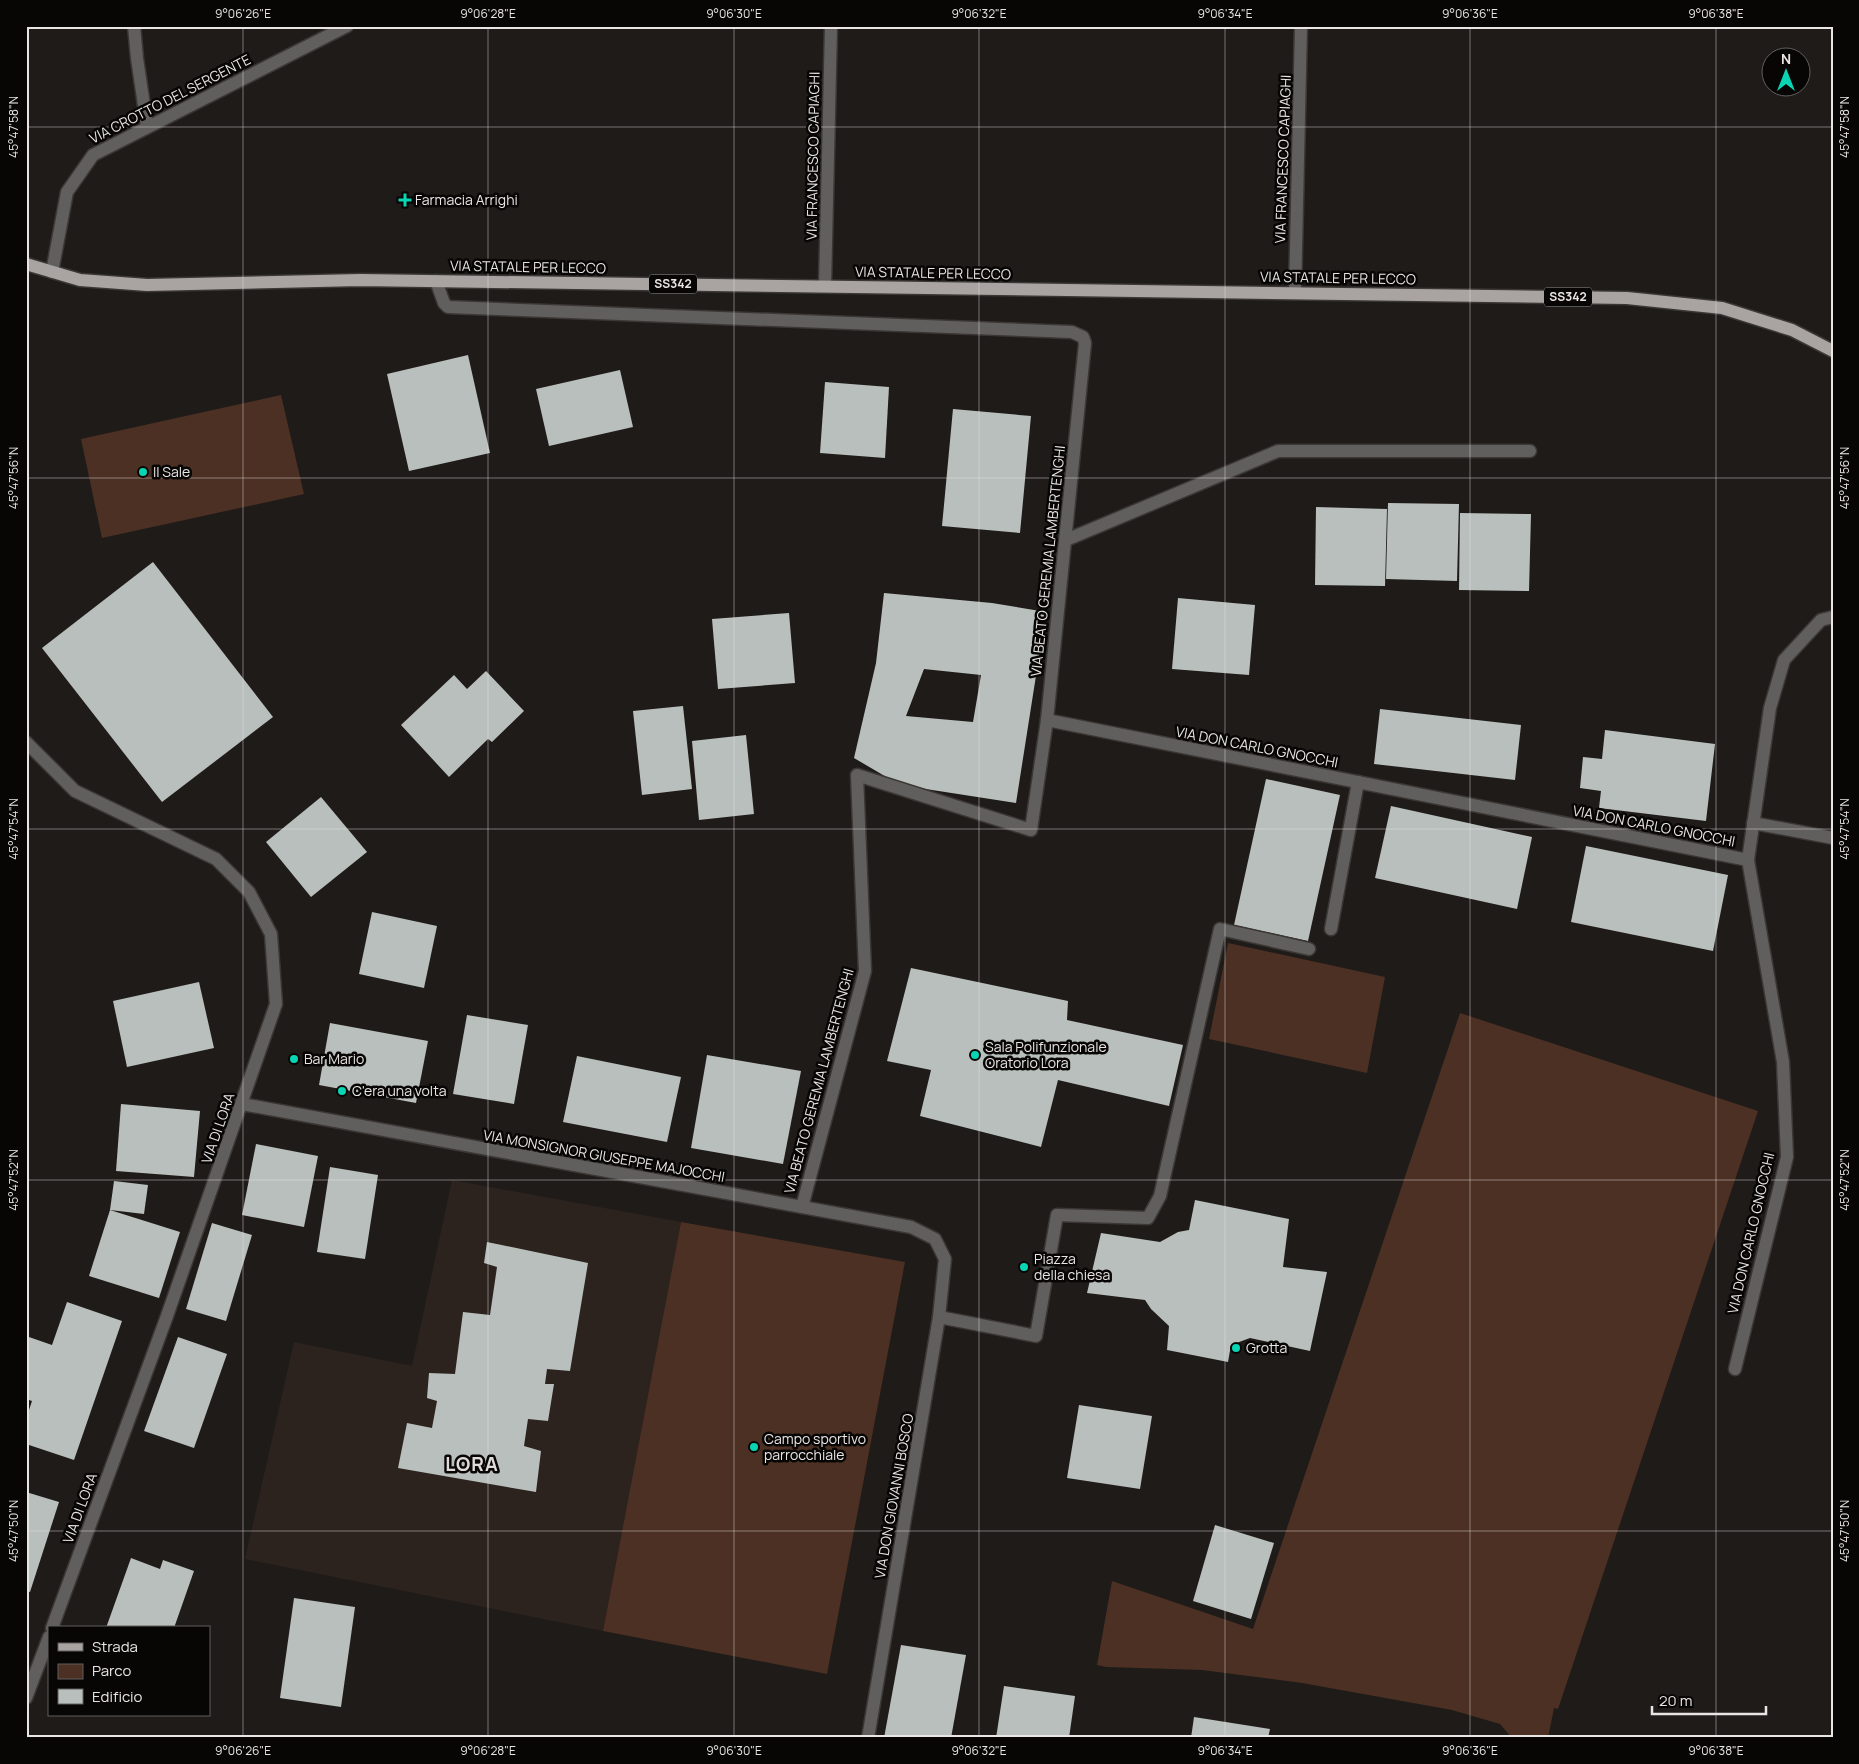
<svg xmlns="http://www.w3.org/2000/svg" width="1859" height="1764" font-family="Manrope,sans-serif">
  <rect width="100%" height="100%" fill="#1f1b19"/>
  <!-- built -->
  <path fill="#2c231e" d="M452,1180L681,1222L603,1631L245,1559L294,1342L412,1366Z"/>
  <!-- green -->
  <g fill="#4b3023">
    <path d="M281,395L304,494L102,538L81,439Z"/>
    <path d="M1228,943L1385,977L1367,1073L1209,1039Z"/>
    <path d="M1460,1013L1758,1111L1558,1709L1554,1708L1548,1738H1512L1500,1724L1452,1710L1302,1683L1202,1670L1107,1667L1097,1665L1112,1581L1253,1629Z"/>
    <path d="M681,1222L905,1262L827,1674L603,1631Z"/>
  </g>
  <!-- building -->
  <g fill="#b9bfbd" fill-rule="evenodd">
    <path d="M468,355L490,453L409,471L387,374Z"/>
    <path d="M620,370L633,427L549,446L536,389Z"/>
    <path d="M825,382L889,387L885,458L820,453Z"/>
    <path d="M953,409L1031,416L1020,533L942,526Z"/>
    <path d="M1388,503L1459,504L1457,581L1386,579Z"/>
    <path d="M1316,507L1387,509L1385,586L1315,585Z"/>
    <path d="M1460,513L1531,514L1529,591L1459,590Z"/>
    <path d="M153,562L273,717L162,802L42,648Z"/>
    <path d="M884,593L992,603L1046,612L1016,803L900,785L854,758L876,663ZM924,669L981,675L973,722L906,716Z"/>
    <path d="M1178,598L1255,605L1249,675L1172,669Z"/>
    <path d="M789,613L795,683L718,689L712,619Z"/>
    <path d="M486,671L524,711L492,742L488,739L449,777L401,725L454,675L467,689Z"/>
    <path d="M683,706L692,789L642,795L633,711Z"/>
    <path d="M1380,709L1521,725L1515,780L1374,764Z"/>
    <path d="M1605,730L1715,744L1706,821L1599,808L1601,791L1580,788L1583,757L1602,759Z"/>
    <path d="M746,735L754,814L699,820L692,741Z"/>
    <path d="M1266,779L1340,795L1308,941L1234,925Z"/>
    <path d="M321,797L367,852L311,897L266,842Z"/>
    <path d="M1391,806L1532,837L1517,909L1375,878Z"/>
    <path d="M1586,846L1728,875L1713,951L1571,922Z"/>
    <path d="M372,912L437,926L424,988L359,974Z"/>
    <path d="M911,968L1068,1001L1067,1020L1183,1045L1169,1106L1058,1080L1041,1147L920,1116L931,1070L887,1061Z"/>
    <path d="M199,982L214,1048L127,1067L113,1001Z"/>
    <path d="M467,1015L528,1025L514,1104L453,1094Z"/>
    <path d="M330,1023L428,1041L416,1103L319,1085Z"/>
    <path d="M707,1055L801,1071L783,1164L691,1148Z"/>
    <path d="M577,1056L681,1077L667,1142L563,1122Z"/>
    <path d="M121,1104L200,1111L194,1177L116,1171Z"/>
    <path d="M256,1144L318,1156L304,1227L242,1215Z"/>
    <path d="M330,1167L378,1175L365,1259L317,1252Z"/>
    <path d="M114,1181L148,1185L144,1214L110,1210Z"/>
    <path d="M1195,1200L1289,1219L1283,1267L1327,1272L1310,1351L1250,1338L1231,1345L1228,1362L1167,1350L1169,1326L1151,1309L1145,1300L1087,1293L1101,1233L1160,1242L1178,1232L1189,1230Z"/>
    <path d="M110,1210L180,1232L159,1298L89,1276Z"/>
    <path d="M212,1223L252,1235L226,1321L186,1309Z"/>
    <path d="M487,1242L588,1263L570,1371L547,1369L545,1384H554L548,1421L528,1419L524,1446L541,1451L536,1492L398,1468L407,1423L432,1428L437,1401L427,1398L429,1373L455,1374L463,1312L490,1315L497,1267L484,1263Z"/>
    <path d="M67,1302L122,1321L74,1460L26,1444V1419L32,1401L26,1399V1336L52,1345Z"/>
    <path d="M178,1337L227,1354L194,1448L144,1431Z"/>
    <path d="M1079,1405L1152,1416L1140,1489L1067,1478Z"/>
    <path d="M26,1492L59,1502L30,1592L26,1591Z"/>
    <path d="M1215,1525L1274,1543L1251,1619L1193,1601Z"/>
    <path d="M131,1558L160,1569L163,1560L194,1571L174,1628H106Z"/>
    <path d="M294,1598L355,1607L341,1707L280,1698Z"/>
    <path d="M901,1645L966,1655L951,1738H884Z"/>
    <path d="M1004,1686L1075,1696L1069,1738H996Z"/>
    <path d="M1194,1717L1270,1729L1268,1738H1191Z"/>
  </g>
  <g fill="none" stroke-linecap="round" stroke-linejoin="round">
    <!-- minor casing -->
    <g stroke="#3b3735" stroke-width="15">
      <g id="minor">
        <path d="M134,26L137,58L147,126"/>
        <path d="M52,272L67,192L93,155L347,26"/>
        <path d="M436,281L444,303L448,307L1072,332L1083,337L1085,343L1047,720L1031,830L857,775L865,971L802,1207"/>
        <path d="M825,286L831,26"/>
        <path d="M1295,293L1301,26"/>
        <path d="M1066,540L1278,451H1530"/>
        <path d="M1047,720L1748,860L1783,1062L1787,1157L1735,1369"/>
        <path d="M26,742L75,791L216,859L249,892L271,934L276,1004L167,1316L52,1628"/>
        <path d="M1753,823L1833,838"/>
        <path d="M1748,860L1770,708L1784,660L1821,620L1833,617"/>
        <path d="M1331,929L1358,782"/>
        <path d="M242,1104L911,1227L935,1239L945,1259L939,1317L868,1738"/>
        <path d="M939,1317L1036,1336L1057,1215L1148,1218L1160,1196L1220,929L1309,949"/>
        <path d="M26,1698L49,1637"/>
      </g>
    </g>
    <!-- major casing -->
    <g stroke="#3b3735" stroke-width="15">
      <path id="major" d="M26,264L80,280L147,285L360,280L1627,298L1722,308L1792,330L1833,351"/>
    </g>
    <!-- minor -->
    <use href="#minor" stroke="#615f5e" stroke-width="12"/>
    <!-- major -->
    <use href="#major" stroke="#a9a4a2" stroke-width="12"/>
  </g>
  <!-- ticks -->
  <path fill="none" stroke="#e8e5e4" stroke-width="1" stroke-opacity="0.45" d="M243,26V1738M488,26V1738M734,26V1738M979,26V1738M1225,26V1738M1470,26V1738M1716,26V1738M26,127H1833M26,478H1833M26,829H1833M26,1180H1833M26,1531H1833"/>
  <!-- markers -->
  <g fill="#09d5b5" stroke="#070605" stroke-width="2">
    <path d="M402.5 192.5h5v5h5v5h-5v5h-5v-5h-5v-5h5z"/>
    <circle cx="143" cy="472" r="5"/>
    <circle cx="975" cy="1055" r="5"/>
    <circle cx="294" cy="1059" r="5"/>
    <circle cx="342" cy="1091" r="5"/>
    <circle cx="1024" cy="1267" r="5"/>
    <circle cx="1236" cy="1348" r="5"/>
    <circle cx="754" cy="1447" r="5"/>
  </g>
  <g text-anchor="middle" stroke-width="5" stroke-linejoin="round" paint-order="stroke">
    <!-- shield labels -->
    <g fill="#070605" stroke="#a4a2a1" stroke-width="1">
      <rect x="649" y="274.5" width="48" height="19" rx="4"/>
      <rect x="1544" y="287.5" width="48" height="19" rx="4"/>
    </g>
    <g font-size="12" font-weight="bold" fill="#e8e5e4">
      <text x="673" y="288">SS342</text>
      <text x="1568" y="301">SS342</text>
    </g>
    <!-- street labels -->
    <g font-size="14" fill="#e8e5e4" stroke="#070605">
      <text transform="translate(170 99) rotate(-27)" y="5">VIA CROTTO DEL SERGENTE</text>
      <text transform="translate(813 156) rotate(-89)" y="5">VIA FRANCESCO CAPIAGHI</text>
      <text transform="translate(1283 159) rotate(-88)" y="5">VIA FRANCESCO CAPIAGHI</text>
      <text transform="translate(528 267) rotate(1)" y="5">VIA STATALE PER LECCO</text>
      <text transform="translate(933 273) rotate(1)" y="5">VIA STATALE PER LECCO</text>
      <text transform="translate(1338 278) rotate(1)" y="5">VIA STATALE PER LECCO</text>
      <text transform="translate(1048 561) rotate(-84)" y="5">VIA BEATO GEREMIA LAMBERTENGHI</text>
      <text transform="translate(1257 747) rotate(11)" y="5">VIA DON CARLO GNOCCHI</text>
      <text transform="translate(1654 826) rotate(11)" y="5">VIA DON CARLO GNOCCHI</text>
      <text transform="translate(819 1081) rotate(-75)" y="5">VIA BEATO GEREMIA LAMBERTENGHI</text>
      <text transform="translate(218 1128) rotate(-71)" y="5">VIA DI LORA</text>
      <text transform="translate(604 1156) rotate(10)" y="5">VIA MONSIGNOR GIUSEPPE MAJOCCHI</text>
      <text transform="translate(1751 1233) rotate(-77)" y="5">VIA DON CARLO GNOCCHI</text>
      <text transform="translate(894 1496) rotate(-80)" y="5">VIA DON GIOVANNI BOSCO</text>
      <text transform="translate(80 1508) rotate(-70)" y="5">VIA DI LORA</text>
    </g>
    <!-- poi labels -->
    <g font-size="14" fill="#e8e5e4" stroke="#070605" text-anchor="start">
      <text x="415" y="205">Farmacia Arrighi</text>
      <text x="153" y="477">Il Sale</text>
      <text x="985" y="1052">Sala Polifunzionale<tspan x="985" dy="16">Oratorio Lora</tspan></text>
      <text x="304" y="1064">Bar Mario</text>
      <text x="352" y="1096">C'era una volta</text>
      <text x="1034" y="1264">Piazza<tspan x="1034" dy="16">della chiesa</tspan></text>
      <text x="1246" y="1353">Grotta</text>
      <text x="764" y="1444">Campo sportivo<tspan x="764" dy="16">parrocchiale</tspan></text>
    </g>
    <!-- district labels -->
    <g font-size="19" font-weight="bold" letter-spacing="1" fill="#e1dbd9" stroke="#070605">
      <text x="472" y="1471">LORA</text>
    </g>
  </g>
  <!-- border -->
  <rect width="1859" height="1764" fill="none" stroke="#070605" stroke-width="55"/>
  <!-- legend -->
  <rect x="48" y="1626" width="162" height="90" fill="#070605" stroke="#615f5e"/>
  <rect x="58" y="1643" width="25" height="8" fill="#a9a4a2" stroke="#615f5e"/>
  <text x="92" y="1652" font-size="15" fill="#e8e5e4">Strada</text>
  <rect x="58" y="1664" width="25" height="15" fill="#4b3023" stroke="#615f5e"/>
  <text x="92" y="1676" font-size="15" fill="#e8e5e4">Parco</text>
  <rect x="58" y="1689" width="25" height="15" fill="#b9bfbd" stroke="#615f5e"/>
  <text x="92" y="1702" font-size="15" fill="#e8e5e4">Edificio</text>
  <!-- north arrow -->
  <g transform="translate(1786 72)"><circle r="24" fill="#070605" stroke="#615f5e"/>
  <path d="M0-4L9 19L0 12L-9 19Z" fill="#09d5b5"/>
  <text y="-8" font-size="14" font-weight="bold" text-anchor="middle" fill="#e8e5e4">N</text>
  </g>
  <!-- scale -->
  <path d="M1652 1706v8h114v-8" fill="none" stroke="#e8e5e4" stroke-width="2.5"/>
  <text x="1659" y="1706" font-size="15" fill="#e8e5e4" stroke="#070605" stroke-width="4" paint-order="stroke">20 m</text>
  <rect x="28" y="28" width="1804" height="1708" fill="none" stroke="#e8e5e4" stroke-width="2"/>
  <g font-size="12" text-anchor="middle" fill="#e8e5e4">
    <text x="243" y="18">9°06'26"E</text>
    <text x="488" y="18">9°06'28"E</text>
    <text x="734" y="18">9°06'30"E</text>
    <text x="979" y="18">9°06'32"E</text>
    <text x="1225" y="18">9°06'34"E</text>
    <text x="1470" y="18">9°06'36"E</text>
    <text x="1716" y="18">9°06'38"E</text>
    <text transform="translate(14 127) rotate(-90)" y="4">45°47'58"N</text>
    <text transform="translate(1845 127) rotate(-90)" y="4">45°47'58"N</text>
    <text transform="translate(14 478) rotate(-90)" y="4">45°47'56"N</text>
    <text transform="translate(1845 478) rotate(-90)" y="4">45°47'56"N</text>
    <text transform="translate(14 829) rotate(-90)" y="4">45°47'54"N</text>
    <text transform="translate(1845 829) rotate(-90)" y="4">45°47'54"N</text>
    <text transform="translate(14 1180) rotate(-90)" y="4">45°47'52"N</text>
    <text transform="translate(1845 1180) rotate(-90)" y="4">45°47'52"N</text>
    <text transform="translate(14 1531) rotate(-90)" y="4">45°47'50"N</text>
    <text transform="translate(1845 1531) rotate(-90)" y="4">45°47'50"N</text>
    <text x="243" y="1755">9°06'26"E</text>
    <text x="488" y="1755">9°06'28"E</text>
    <text x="734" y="1755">9°06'30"E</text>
    <text x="979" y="1755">9°06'32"E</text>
    <text x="1225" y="1755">9°06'34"E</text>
    <text x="1470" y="1755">9°06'36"E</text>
    <text x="1716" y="1755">9°06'38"E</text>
  </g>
</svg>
